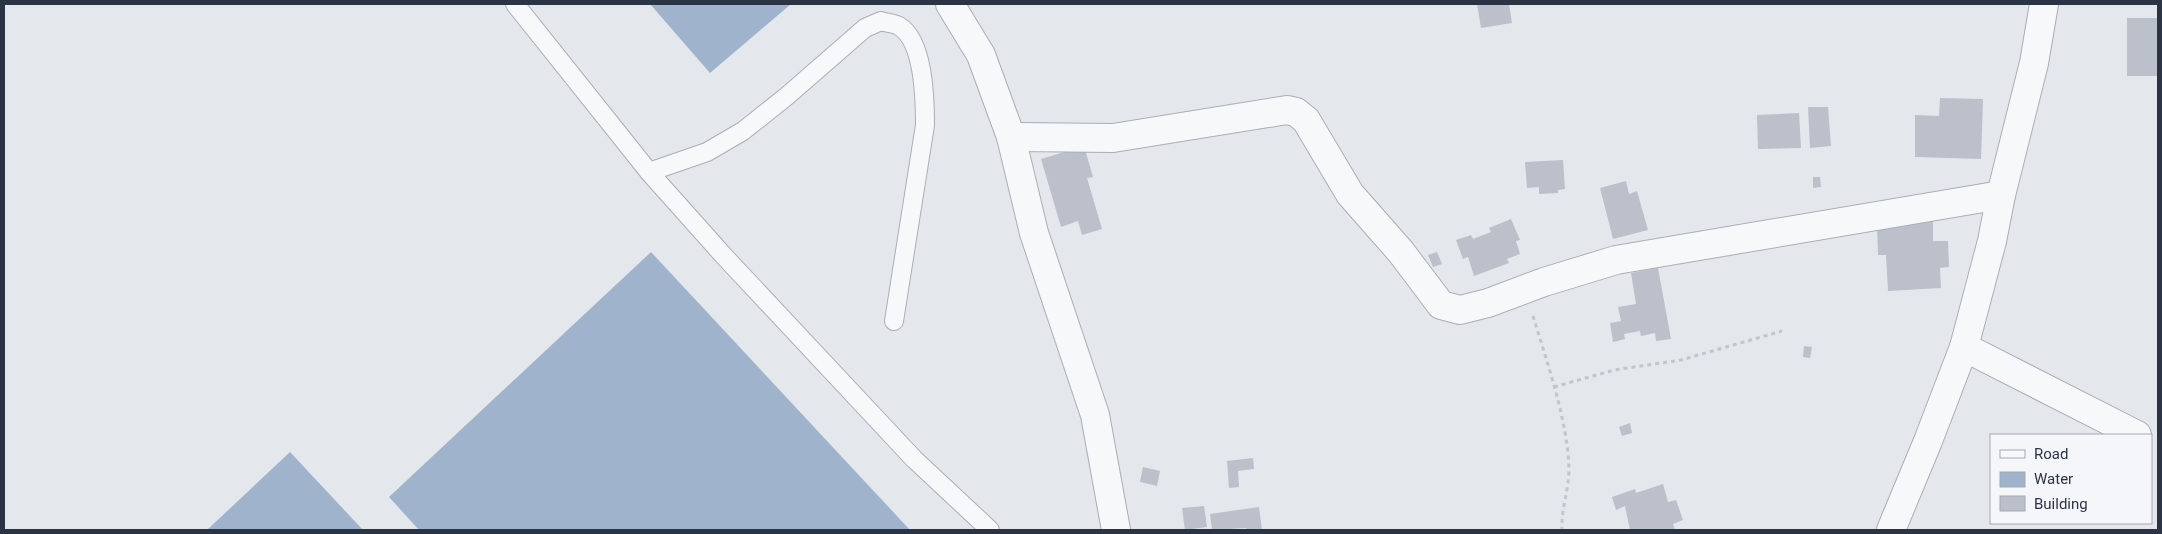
<svg xmlns="http://www.w3.org/2000/svg" width="2162" height="534" font-family="Roboto,sans-serif">
  <rect width="100%" height="100%" fill="#e4e7ec"/>
  <!-- water -->
  <g fill="#9fb4cc">
    <path d="M650,4H791L710,73Z"/>
    <path d="M651,252L910,530H419L389,497Z"/>
    <path d="M290,452L363,530H207Z"/>
  </g>
  <!-- building -->
  <g fill="#bbc0ca">
    <path d="M1477,4H1509L1512,23L1481,28Z"/>
    <rect x="2127" y="18" width="31" height="58"/>
    <path d="M1940,98L1983,99L1981,159L1915,157V115L1939,116Z"/>
    <path d="M1808,107H1828L1831,146L1810,148Z"/>
    <path d="M1799,113L1801,148L1758,149L1757,115Z"/>
    <path d="M1084,146L1093,177L1087,178L1102,229L1082,235L1078,221L1061,227L1041,159Z"/>
    <path d="M1563,160L1565,189L1558,190V193L1539,194V187L1527,188L1525,162Z"/>
    <path d="M1813,177H1820L1821,187L1813,188Z"/>
    <path d="M1626,181L1629,194L1637,191L1648,230L1613,239L1600,188Z"/>
    <path d="M1511,219L1520,240L1516,241L1520,254L1507,259L1509,263L1474,276L1468,257L1463,259L1456,240L1471,235L1473,239L1491,232L1489,228Z"/>
    <path d="M1933,221V241H1948L1949,267L1940,268L1941,288L1888,291L1886,255H1878L1877,223Z"/>
    <path d="M1437,252L1442,264L1433,267L1428,255Z"/>
    <path d="M1658,268L1671,339L1656,341L1655,333L1641,336L1640,331L1624,334L1625,339L1613,342L1610,323L1621,321L1618,307L1636,304L1631,273Z"/>
    <path d="M1804,346L1812,347L1810,358L1803,357Z"/>
    <path d="M1630,423L1632,433L1622,436L1619,427Z"/>
    <path d="M1253,458L1254,469L1238,471L1239,487L1229,488L1227,461Z"/>
    <path d="M1143,467L1160,471L1157,486L1140,482Z"/>
    <path d="M1663,484L1668,502L1676,500L1683,520L1673,524L1675,530H1630L1625,506L1616,510L1612,497L1635,489L1636,493Z"/>
    <path d="M1204,506L1207,527L1185,530L1182,508Z"/>
    <path d="M1259,507L1262,530H1247L1246,528L1212,530L1210,514Z"/>
  </g>
  <g fill="none" stroke-linecap="round" stroke-linejoin="round">
    <!-- lane casing -->
    <g stroke="#a9aeb7" stroke-width="20">
      <g id="lane">
        <path d="M515,4L649,172L723,255L914,459L990,530"/>
        <path d="M649,172L707,152L743,131L787,96L865,28L881,21C886,23 894,23 899,26C924,41 925,100 925,125L894,321"/>
      </g>
    </g>
    <!-- street casing -->
    <g stroke="#a9aeb7" stroke-width="30">
      <g id="street">
        <path d="M950,4L981,55L1011,137L1034,233L1095,415L1116,530"/>
        <path d="M1011,137L1113,138L1287,110L1296,112L1306,120L1350,194L1401,252L1441,305L1460,310L1488,303L1544,282L1616,260L2001,195"/>
        <path d="M1964,347L2137,435"/>
        <path d="M1891,530L1928,441L1964,347L1992,241L2001,195L2034,63L2044,4"/>
      </g>
    </g>
    <!-- path -->
    <g stroke="#c2c5cb" stroke-width="3" stroke-dasharray="4 4" stroke-linecap="butt">
      <path d="M1533,316C1547,362 1568,422 1569,469C1569,490 1561,509 1562,530"/>
      <path d="M1554,387L1614,370L1681,360L1782,331"/>
    </g>
    <!-- lane -->
    <use href="#lane" stroke="#f7f8fa" stroke-width="18"/>
    <!-- street -->
    <use href="#street" stroke="#f7f8fa" stroke-width="28"/>
  </g>
  <!-- border -->
  <rect width="2162" height="534" fill="none" stroke="#2b3445" stroke-width="10"/>
  <!-- legend -->
  <rect x="1990" y="434" width="162" height="90" fill="#f4f6f9" stroke="#a4a8b1"/>
  <rect x="2000" y="450" width="25" height="8" fill="#f7f8fa" stroke="#a4a8b1"/>
  <text x="2034" y="459" font-size="15" fill="#2b3445">Road</text>
  <rect x="2000" y="472" width="25" height="15" fill="#9fb4cc" stroke="#a4a8b1"/>
  <text x="2034" y="484" font-size="15" fill="#2b3445">Water</text>
  <rect x="2000" y="496" width="25" height="15" fill="#bbc0ca" stroke="#a4a8b1"/>
  <text x="2034" y="509" font-size="15" fill="#2b3445">Building</text>
</svg>
